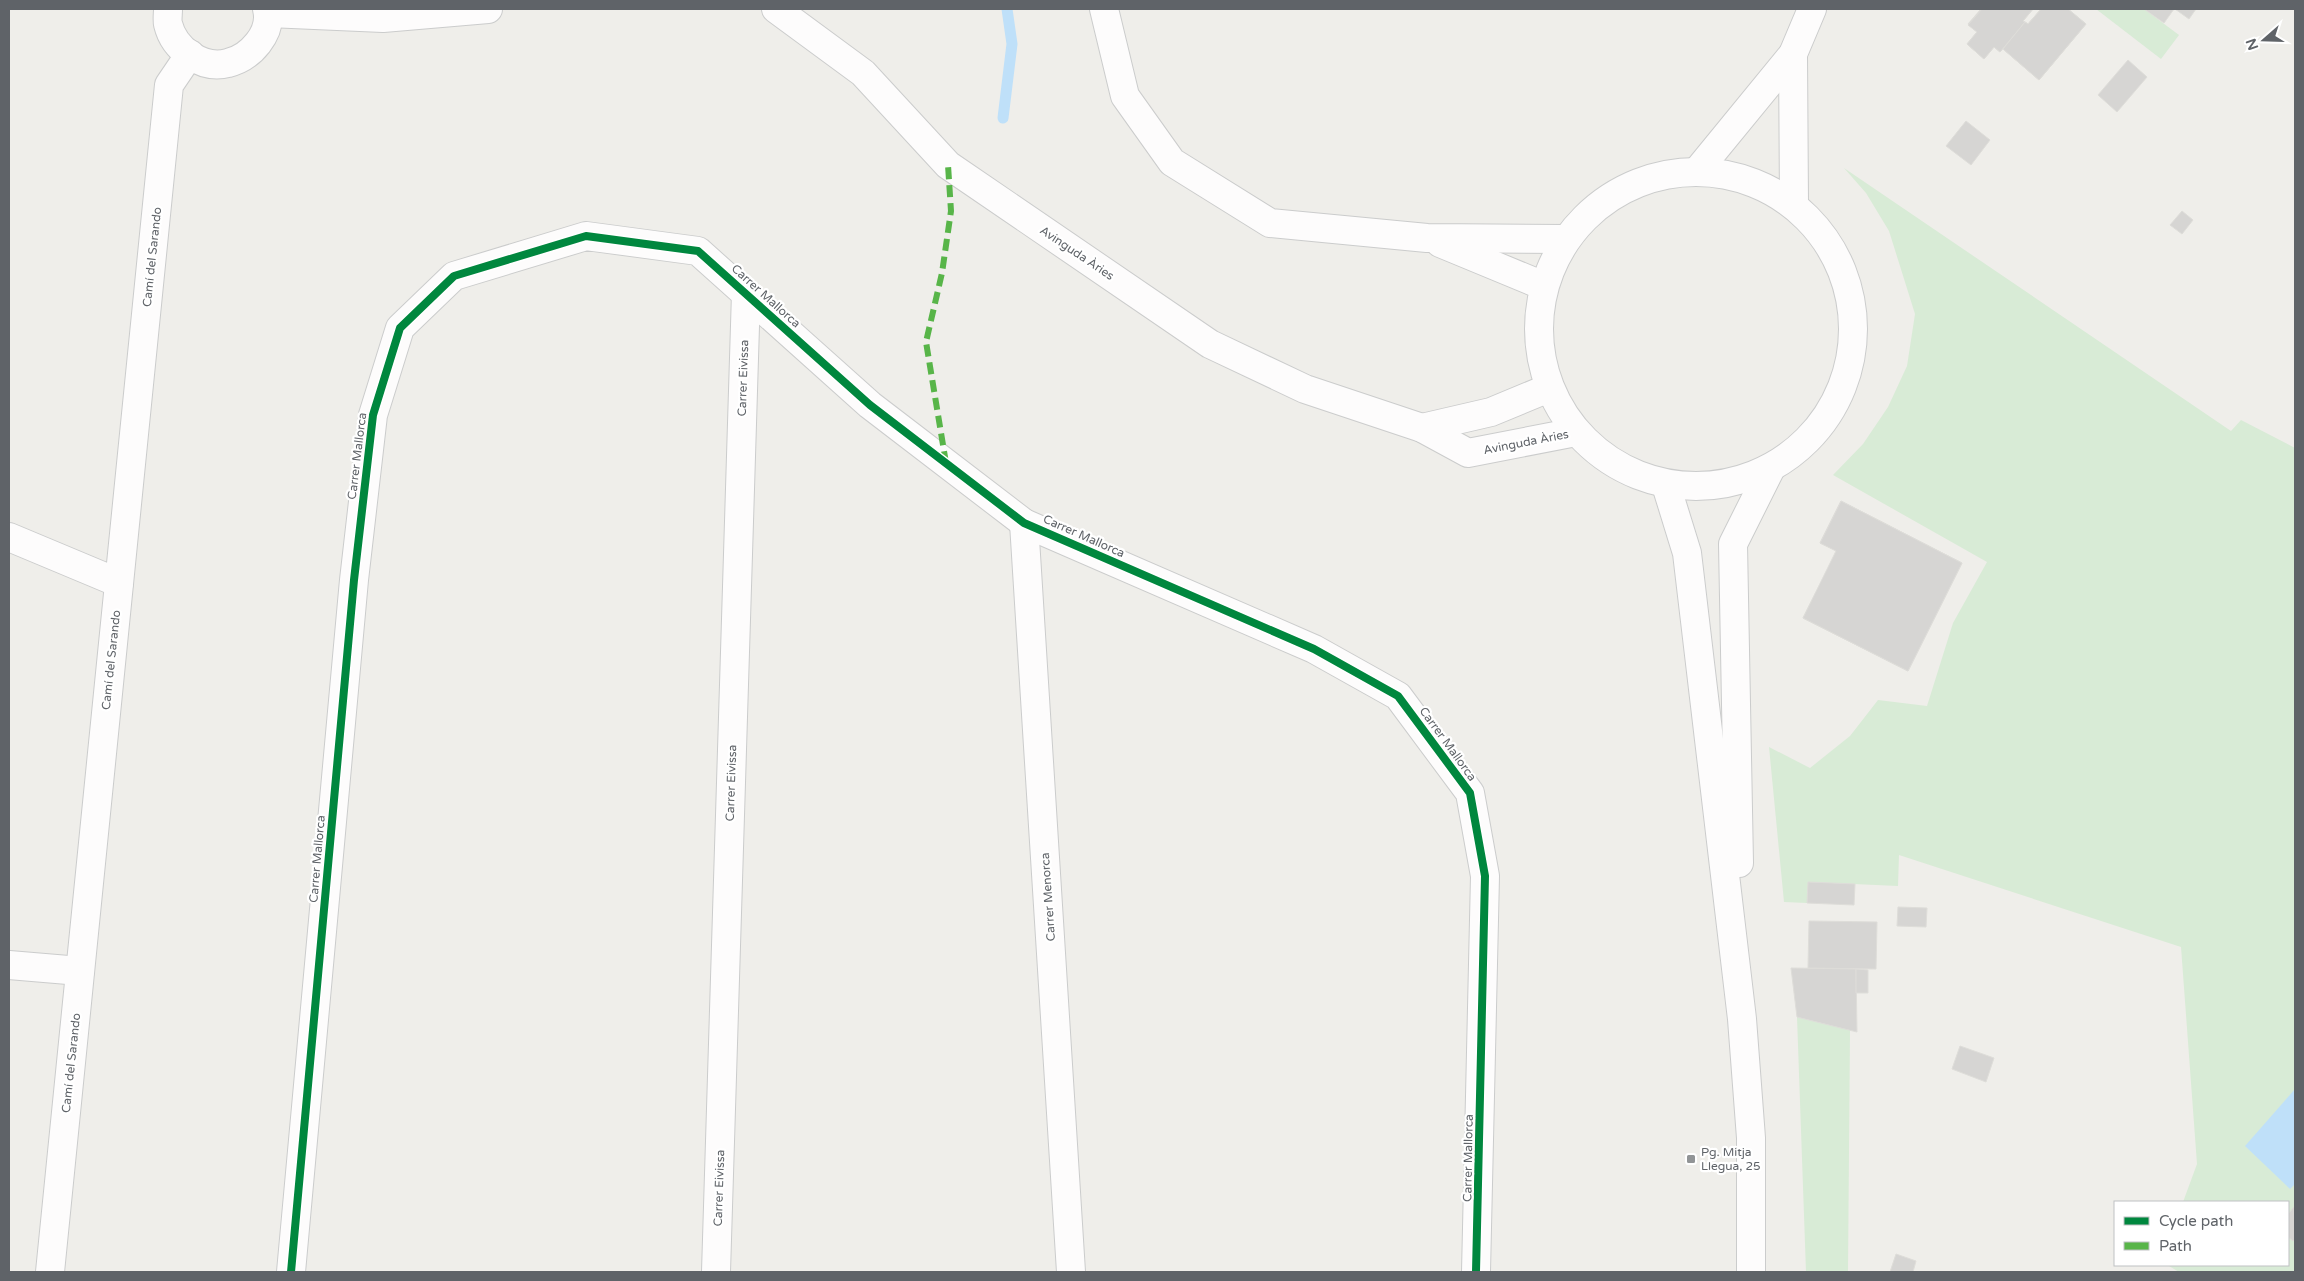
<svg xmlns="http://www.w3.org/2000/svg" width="2304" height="1281" font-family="'Varela Round',sans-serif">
  <rect width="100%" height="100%" fill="#efeeea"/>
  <!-- green -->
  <g fill="#d8ebd6">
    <path d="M2096,9H2144L2179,35L2161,59Z"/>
    <path d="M1844,168L2231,431L2241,420L2295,448V1272H2179L2169,1266L2288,1265V1202H2183L2197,1164L2181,947L1899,855L1898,886L1809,882L1807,903L1784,902L1769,747L1810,768L1850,736L1878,700L1927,706L1953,623L1987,562L1833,475L1863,444L1888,407L1907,366L1915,314L1889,231L1866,193Z"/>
    <path d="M1797,1017L1850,1030L1848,1272H1806Z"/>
  </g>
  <!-- water -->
  <path fill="#bfe0f9" d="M2295,1089V1184L2290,1189L2245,1146Z"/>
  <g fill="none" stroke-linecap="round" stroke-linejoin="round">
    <!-- stream -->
    <path stroke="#bfe0f9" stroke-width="11" d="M1003,118L1012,44L1007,9"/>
  </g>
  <!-- building -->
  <g fill="#d6d5d3" stroke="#deddd9">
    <path d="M1981,9H2033L2023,21L2025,22L2000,52L1994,47L1984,59L1967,44L1977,32L1968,24Z"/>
    <path d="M1982,9H2033L2023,21L2025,22L2000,52L1994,47L1984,59L1967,44L1977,32L1968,25Z"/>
    <path d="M2041,9H2068L2086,24L2039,80L2003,49L2025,22L2028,24Z"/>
    <path d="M2041,9H2068L2086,24L2039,80L2003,49L2025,22L2028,24Z"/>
    <path d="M2144,9H2174L2164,23Z"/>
    <path d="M2175,9H2196L2189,19Z"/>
    <path d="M2128,60L2147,77L2117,112L2098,95Z"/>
    <path d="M1966,121L1990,140L1971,165L1946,146Z"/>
    <path d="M2182,211L2193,220L2182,234L2170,225Z"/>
    <path d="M1841,501L1962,563L1908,671L1803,618L1837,551L1820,543Z"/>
    <path d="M1841,501L1962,563L1908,671L1803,618L1836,551L1820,543Z"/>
    <path d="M1808,882L1855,884L1854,905L1807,903Z"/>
    <path d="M1898,907L1927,908L1926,927L1897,926Z"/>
    <path d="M1809,921L1877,922L1876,969L1808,968Z"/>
    <path d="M1791,968L1856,969L1857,1032L1797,1017Z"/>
    <path d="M1856,969L1868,970V993H1856Z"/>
    <path d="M1960,1046L1994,1058L1986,1082L1952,1069Z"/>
    <path d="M2294,1207L2295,1239L2293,1241L2288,1237V1214Z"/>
    <path d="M1896,1254L1916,1261L1913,1272H1890Z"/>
  </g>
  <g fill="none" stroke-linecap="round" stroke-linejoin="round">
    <!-- minor casing -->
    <g stroke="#cbcccc" stroke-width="30">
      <g id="minor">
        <path d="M168,9C168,14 167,20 168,24C174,49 202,70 228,63C250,58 273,33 267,9"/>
        <path d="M776,9L863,73L948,165L1210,344L1305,389L1422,428L1468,453L1576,432"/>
        <path d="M1104,9L1125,96L1172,162L1270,223L1427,238L1565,239"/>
        <path d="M269,13L383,18L488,9"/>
        <path d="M1793,54L1794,204"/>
        <path d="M1698,170L1793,54L1812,9"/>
        <circle cx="1696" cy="329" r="157"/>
        <path d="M1440,243L1544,286"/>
        <path d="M1422,428L1491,412L1549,388"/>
        <path d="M1666,485L1687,553L1742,1019L1751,1138V1272"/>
        <path d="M1024,523L1071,1272"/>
        <path d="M9,537L119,583"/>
        <path d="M1739,863L1733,544L1770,470"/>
        <path d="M9,965L80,971"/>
        <path d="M50,1272L169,85L190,54"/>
        <path d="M291,1272L354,580L373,415L400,328L454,276L586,236L698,251L870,405L1024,523L1314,649L1398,696L1470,793L1485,876L1476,1272"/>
        <path d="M716,1272L746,293"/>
      </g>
    </g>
    <!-- minor -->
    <use href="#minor" stroke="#fdfcfc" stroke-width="28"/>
    <!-- quiet -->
    <path stroke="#58b549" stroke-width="6" stroke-dasharray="12 6" stroke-linecap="butt" d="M946,463L926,342L942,273L951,211L948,165"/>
    <!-- cycleway casing -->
    <g stroke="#fff" stroke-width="11">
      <path id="cycleway" d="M291,1272L354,580L373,415L400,328L454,276L586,236L698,251L870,405L1024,523L1314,649L1398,696L1470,793L1485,876L1476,1272"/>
    </g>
    <!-- cycleway -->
    <use href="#cycleway" stroke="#00873e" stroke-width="8"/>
  </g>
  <!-- markers -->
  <rect fill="#919496" stroke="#fff" stroke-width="2" x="1686" y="1154" width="10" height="10" rx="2.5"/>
  <g text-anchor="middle" stroke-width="4.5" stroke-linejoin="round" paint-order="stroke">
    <!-- street labels -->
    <g font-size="12" fill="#5f6368" stroke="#fff">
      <text transform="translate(1077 253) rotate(34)" y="4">Avinguda Àries</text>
      <text transform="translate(152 257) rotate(-84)" y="4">Camí del Sarando</text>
      <text transform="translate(766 296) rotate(42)" y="4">Carrer Mallorca</text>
      <text transform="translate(743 378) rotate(-88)" y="4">Carrer Eivissa</text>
      <text transform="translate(1526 442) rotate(-11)" y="4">Avinguda Àries</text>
      <text transform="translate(357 456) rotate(-83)" y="4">Carrer Mallorca</text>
      <text transform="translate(1084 536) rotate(24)" y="4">Carrer Mallorca</text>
      <text transform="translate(111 660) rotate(-84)" y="4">Camí del Sarando</text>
      <text transform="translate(1448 744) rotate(54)" y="4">Carrer Mallorca</text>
      <text transform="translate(731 783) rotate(-88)" y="4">Carrer Eivissa</text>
      <text transform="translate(317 859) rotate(-85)" y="4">Carrer Mallorca</text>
      <text transform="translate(1048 897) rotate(-94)" y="4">Carrer Menorca</text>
      <text transform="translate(71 1063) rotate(-84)" y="4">Camí del Sarando</text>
      <text transform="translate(1468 1158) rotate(-89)" y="4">Carrer Mallorca</text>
      <text transform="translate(719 1188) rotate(-88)" y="4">Carrer Eivissa</text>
    </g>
    <!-- poi labels -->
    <g font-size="12" fill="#5f6368" stroke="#fff" text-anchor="start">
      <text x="1701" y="1156">Pg. Mitja<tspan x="1701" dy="14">Llegua, 25</tspan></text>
    </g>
  </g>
  <!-- border -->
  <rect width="2304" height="1281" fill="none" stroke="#5f6368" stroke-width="20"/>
  <!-- legend -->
  <rect x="2114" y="1201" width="175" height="65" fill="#ffffff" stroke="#bfc1c3"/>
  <rect x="2124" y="1217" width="25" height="8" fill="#00873e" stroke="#bfc1c3"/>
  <text x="2159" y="1226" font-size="15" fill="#5f6368">Cycle path</text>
  <rect x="2124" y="1242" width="25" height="8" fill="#58b549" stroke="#bfc1c3"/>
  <text x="2159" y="1251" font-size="15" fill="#5f6368">Path</text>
  <!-- north arrow -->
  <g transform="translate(2264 40) rotate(250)" stroke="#ffffff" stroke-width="4" paint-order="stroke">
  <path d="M0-4L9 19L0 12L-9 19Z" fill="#5f6368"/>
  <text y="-8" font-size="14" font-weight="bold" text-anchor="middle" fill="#5f6368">N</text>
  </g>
</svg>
